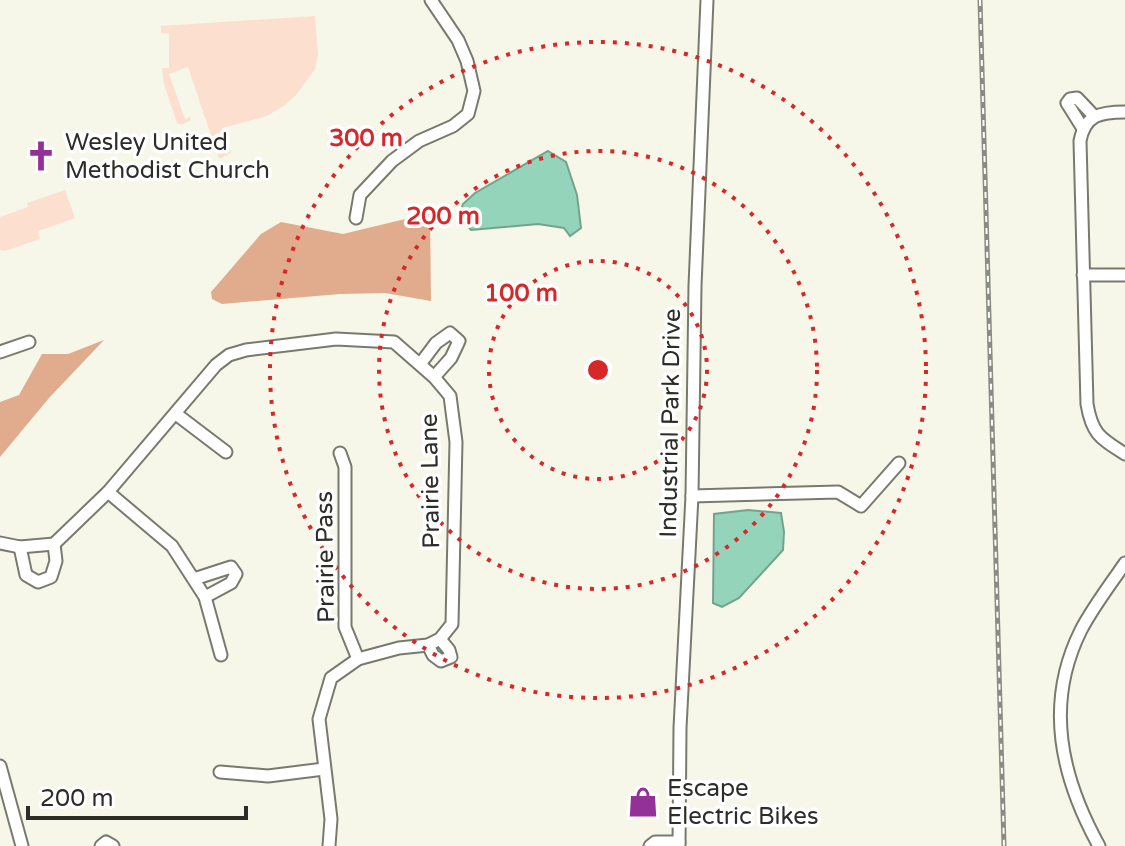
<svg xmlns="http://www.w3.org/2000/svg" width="1125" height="846" font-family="'Varela Round',sans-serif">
  <rect width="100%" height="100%" fill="#f6f7e9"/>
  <!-- green -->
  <g fill="#fcdfce">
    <path d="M315,16L318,55L315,69L296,95L285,105L267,116L222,128L231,153L219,159L188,67L169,74L185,119L190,117L191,120L181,125L177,123L164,84L162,68H169V33H161V26Z"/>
    <path d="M65,190L75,218L38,231L40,239L5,251L0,250V217L28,207L27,203Z"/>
  </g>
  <!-- forest -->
  <g fill="#e0ac8d">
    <path d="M430,213L431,301L385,293L340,294L222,304L212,299L211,292L261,234L281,222L343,234Z"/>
    <path d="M104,340L49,398L0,457V402L19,395L42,354H68Z"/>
  </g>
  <!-- water -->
  <g fill="#94d4bb" stroke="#75a28f" stroke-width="2">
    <path d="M548,151L566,162L577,195L581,228L570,236L564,228L538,224L471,230L459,216L463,204L475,193Z"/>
    <path d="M748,510L781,513L784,532L783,550L739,598L722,607L713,603L714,514Z"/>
  </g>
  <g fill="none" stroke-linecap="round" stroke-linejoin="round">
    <!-- minor casing -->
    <g stroke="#797a6e" stroke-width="15">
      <g id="minor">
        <path d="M1125,112C1100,112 1085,115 1080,141L1087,404C1092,434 1100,438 1125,454"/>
        <path d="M1082,127L1067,103L1070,99L1077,98L1094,116"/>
        <path d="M356,218L360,195L392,161L419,141L453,126L468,114L474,91L467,61L458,40L431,0"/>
        <path d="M1083,275H1125"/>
        <path d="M0,352L29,342"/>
        <path d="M421,363L436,343L450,333L459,341L451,358L434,377"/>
        <path d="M176,414L226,452"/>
        <path d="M340,453L345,467V627L358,659"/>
        <path d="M108,492L172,546L205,597L221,655"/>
        <path d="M692,496L838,492L861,506L899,463"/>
        <path d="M0,543L20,547L54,544L108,492L216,365L229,355L246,350L336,339L394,342L434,377L450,396L456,442L452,624L440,639L428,645L399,648L358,659L331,678L319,719L331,819L329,846"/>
        <path d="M20,547L26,575L38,582L51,577L56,561L54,544"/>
        <path d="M194,579L231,567L236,574L231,583L205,597"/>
        <path d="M428,645L433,655L441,661L451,657L449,650L440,639"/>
        <path d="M0,766L22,846"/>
        <path d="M220,772L268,776L324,769"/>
        <path d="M101,846L106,842L113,846"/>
        <path d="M650,846L655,842H679"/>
        <path d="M679,846L680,728L692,496L695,286L707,0"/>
        <path d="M1099,846C1061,777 1044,704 1081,630C1093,607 1110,585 1125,563"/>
      </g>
    </g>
    <!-- minor -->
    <use href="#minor" stroke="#fff" stroke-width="11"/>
    <!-- rail casing -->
    <g stroke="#8a8b82" stroke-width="5">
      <path id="rail" d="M980,0L1004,846"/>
    </g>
    <!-- rail -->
    <use href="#rail" stroke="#fff" stroke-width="2" stroke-dasharray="6" stroke-linecap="butt"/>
  </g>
  <!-- distance rings -->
  <g fill="none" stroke="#d62828" stroke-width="4" stroke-dasharray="4 8">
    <circle cx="598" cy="370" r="109"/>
    <circle cx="598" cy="370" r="219"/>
    <circle cx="598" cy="370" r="328"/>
  </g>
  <!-- icons -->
  <defs>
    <g id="church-bare" transform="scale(2.4)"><path d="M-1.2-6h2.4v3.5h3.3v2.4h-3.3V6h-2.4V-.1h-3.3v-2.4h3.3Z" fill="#943198" stroke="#fff" stroke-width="2.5" paint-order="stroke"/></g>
    <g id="shop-bare" transform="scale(2.4)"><path d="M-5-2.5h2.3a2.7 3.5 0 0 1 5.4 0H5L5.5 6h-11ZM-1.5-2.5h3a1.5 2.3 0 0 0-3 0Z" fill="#943198" stroke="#fff" stroke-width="2.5" paint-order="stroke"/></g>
  </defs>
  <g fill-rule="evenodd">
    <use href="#church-bare" x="41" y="156"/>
    <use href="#shop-bare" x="643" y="802"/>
  </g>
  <g text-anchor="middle" stroke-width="7" stroke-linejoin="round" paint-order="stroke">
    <!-- poi labels -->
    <g font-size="24" fill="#2c2d28" stroke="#fff" text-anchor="start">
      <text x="65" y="150">Wesley United<tspan x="65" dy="28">Methodist Church</tspan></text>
      <text x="667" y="796">Escape<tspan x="667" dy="28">Electric Bikes</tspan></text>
    </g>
    <!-- street labels -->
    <g font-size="24" fill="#2c2d28" stroke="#fff">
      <text transform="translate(670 423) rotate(-89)" y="8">Industrial Park Drive</text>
      <text transform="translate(430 481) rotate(-91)" y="8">Prairie Lane</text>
      <text transform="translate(325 557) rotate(-91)" y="8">Prairie Pass</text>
    </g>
  </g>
  <circle cx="598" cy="370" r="12" fill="#d62828" stroke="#fff" stroke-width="4"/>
  <g font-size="24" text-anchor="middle" font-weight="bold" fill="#d62828" stroke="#fff" stroke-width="7" stroke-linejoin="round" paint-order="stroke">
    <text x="366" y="146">300 m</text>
    <text x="443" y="224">200 m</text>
    <text x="521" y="301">100 m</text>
  </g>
  <!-- scale -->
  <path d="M28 806v12h218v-12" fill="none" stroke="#2c2d28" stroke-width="4"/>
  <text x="40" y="806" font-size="24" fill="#2c2d28" stroke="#ffffff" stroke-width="6" paint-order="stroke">200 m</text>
</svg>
